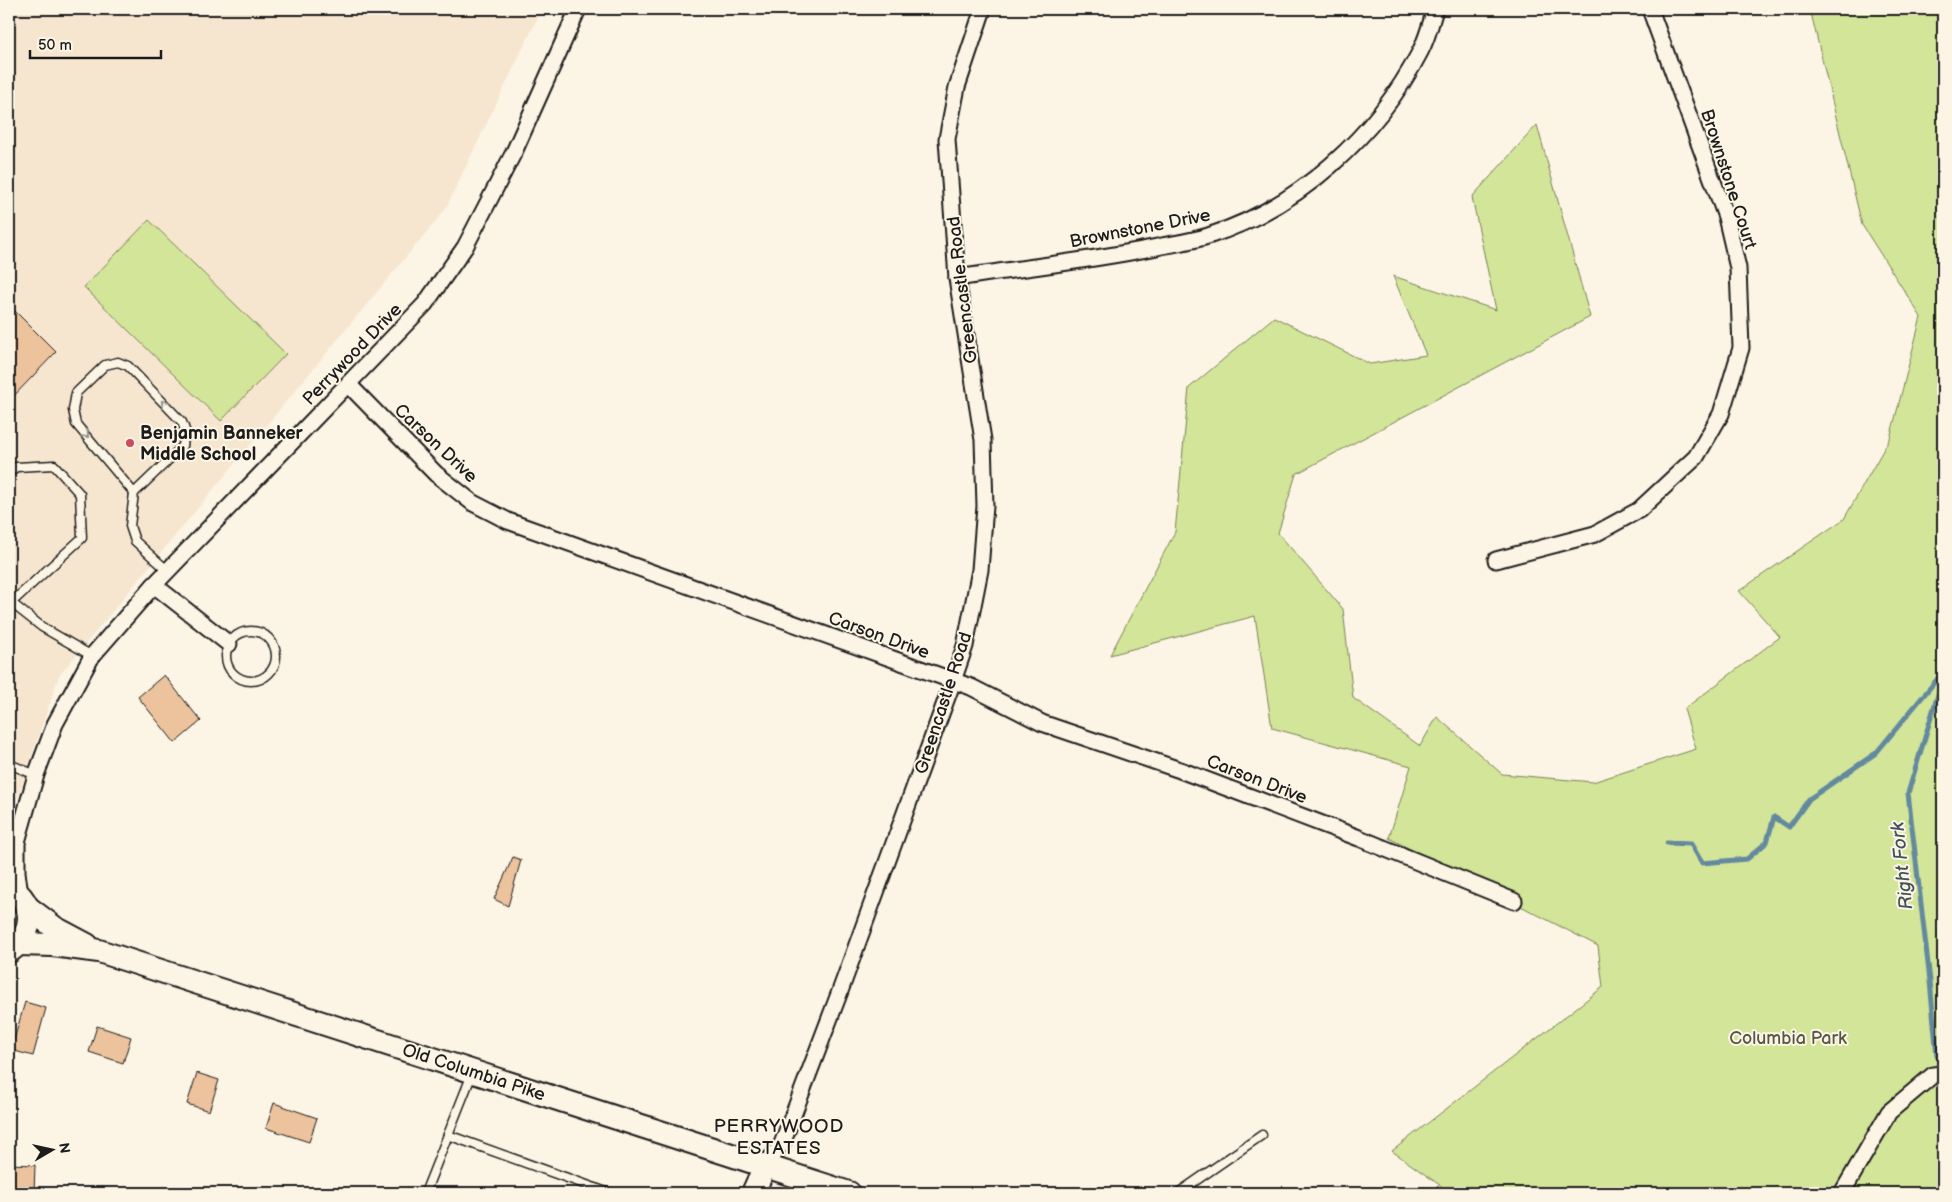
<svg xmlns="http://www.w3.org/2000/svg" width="1952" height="1202" font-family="'Balsamiq Sans',sans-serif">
  <rect width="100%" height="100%" fill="#fcf5e5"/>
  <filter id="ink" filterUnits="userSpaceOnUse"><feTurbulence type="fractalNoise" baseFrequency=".02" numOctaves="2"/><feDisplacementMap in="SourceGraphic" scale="10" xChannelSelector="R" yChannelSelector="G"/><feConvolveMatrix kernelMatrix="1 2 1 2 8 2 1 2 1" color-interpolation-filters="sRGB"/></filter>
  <g filter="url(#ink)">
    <!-- built -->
    <path fill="#f7e6cf" d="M9,9H542L445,210L59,676L9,823Z"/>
    <!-- green -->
    <g fill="#d3e599" stroke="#78805a">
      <path d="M1810,9H1943V1193H1451L1392,1151L1603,987L1598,946L1389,838L1411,766L1272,728L1255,616L1110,655L1175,532L1189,388L1274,317L1370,364L1426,355L1393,276L1496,310L1472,197L1537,125L1590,317L1296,474L1278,533L1343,609L1353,698L1420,746L1437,717L1502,774L1593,782L1696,749L1684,709L1780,637L1739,591L1844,519L1890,438L1921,317L1862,225Z"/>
      <path d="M149,220L286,354L221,421L84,287Z"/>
    </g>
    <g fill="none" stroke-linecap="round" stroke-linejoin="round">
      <!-- stream -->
      <g stroke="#63899e" stroke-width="5">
        <path d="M1667,843L1691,844L1702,863L1747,859L1767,842L1774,817L1789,827L1809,799L1876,753L1943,672"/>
        <path d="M1937,1056L1930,981L1908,793L1943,678"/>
      </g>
    </g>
    <!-- building -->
    <g fill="#ecc39c" stroke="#1c1c1c">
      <path d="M9,305L56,352L9,401Z"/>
      <path d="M164,675L201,721L175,743L138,697Z"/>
      <path d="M513,857L521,860L508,906L494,899Z"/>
      <path d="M25,1002L46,1008L33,1056L11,1050Z"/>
      <path d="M97,1026L131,1037L123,1063L89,1052Z"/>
      <path d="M197,1073L219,1080L209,1111L187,1104Z"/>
      <path d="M274,1103L317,1118L309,1142L266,1128Z"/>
      <path d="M9,1164L35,1165L34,1193H13V1183H9Z"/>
    </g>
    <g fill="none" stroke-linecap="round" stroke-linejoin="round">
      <!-- lane casing -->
      <g stroke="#1c1c1c" stroke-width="11">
        <g id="lane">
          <path d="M9,473L16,467L54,465L80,494L82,538L11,603"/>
          <path d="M134,493L76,424L73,410L76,393L105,365L118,362L128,366L182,422L185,430L183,446L134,493L130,526L135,541L168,571"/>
          <path d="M9,601L42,627L92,656"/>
          <circle cx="251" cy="656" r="25"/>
          <path d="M9,764L36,775"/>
          <path d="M448,1135L609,1193"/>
          <path d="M425,1193L472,1074"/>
          <path d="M1178,1193L1262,1135"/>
        </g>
      </g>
      <!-- street casing -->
      <g stroke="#1c1c1c" stroke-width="19">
        <g id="street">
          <path d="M957,278C1022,268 1088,261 1152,248C1170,244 1190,242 1208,236C1298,208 1377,135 1420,52C1427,39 1431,23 1435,9"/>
          <path d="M349,385L436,474L473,503L508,521L971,687L1042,723L1180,770L1359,838L1514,901"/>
          <path d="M1496,560L1595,534L1639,510L1696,457L1721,414L1741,348L1738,268L1726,217L1650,9"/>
          <path d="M154,585L229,644"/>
          <path d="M17,842L36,775L55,724L92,656L154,585L425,304L465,247L514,152L578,9"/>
          <path d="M9,854L17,842V872L20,895"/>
          <path d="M765,1166L782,1144L839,994L953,681L965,646L980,570L985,506L983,440L957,278L947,139L957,87L983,9"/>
          <path d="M1842,1193L1889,1112L1933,1075L1943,1074"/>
        </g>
      </g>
      <!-- secondary casing -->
      <g stroke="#1c1c1c" stroke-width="26">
        <g id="secondary">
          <path d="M9,887C37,903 34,934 10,951"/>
          <path d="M26,906L55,928L87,945"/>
          <path d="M19,944L53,945L99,951L849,1193"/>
          <path d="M753,1193L765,1166"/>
        </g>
      </g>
      <!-- lane -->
      <use href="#lane" stroke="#fcf5e5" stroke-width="8"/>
      <!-- street -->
      <use href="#street" stroke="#fcf5e5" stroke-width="15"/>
      <!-- secondary -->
      <use href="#secondary" stroke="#fcf5e5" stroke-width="22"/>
    </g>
    <!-- one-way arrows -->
    <defs><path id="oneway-chevron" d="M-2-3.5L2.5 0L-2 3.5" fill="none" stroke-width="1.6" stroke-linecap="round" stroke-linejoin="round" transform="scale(1.25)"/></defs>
    <g stroke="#97938b">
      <use href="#oneway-chevron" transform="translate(164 403) rotate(-134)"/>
      <use href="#oneway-chevron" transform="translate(86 435) rotate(50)"/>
    </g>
  </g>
  <!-- markers -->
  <circle fill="#d1495b" stroke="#fcf5e5" stroke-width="2" cx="130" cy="443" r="5"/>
  <g text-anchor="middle" stroke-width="4" stroke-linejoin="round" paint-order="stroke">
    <!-- street labels -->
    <g font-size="18" fill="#1c1c1c" stroke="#fcf5e5">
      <text transform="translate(1729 179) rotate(72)" y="6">Brownstone Court</text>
      <text transform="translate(1140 228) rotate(-11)" y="6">Brownstone Drive</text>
      <text transform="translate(962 290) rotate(-97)" y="6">Greencastle Road</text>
      <text transform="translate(352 354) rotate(-46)" y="6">Perrywood Drive</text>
      <text transform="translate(436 443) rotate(43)" y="6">Carson Drive</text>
      <text transform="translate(879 635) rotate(20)" y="6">Carson Drive</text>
      <text transform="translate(943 703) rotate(-72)" y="6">Greencastle Road</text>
      <text transform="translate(1257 779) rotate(21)" y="6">Carson Drive</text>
      <text transform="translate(474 1072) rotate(18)" y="6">Old Columbia Pike</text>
    </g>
    <!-- poi labels -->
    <g font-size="18" font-weight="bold" fill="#1c1c1c" stroke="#fcf5e5" text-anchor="start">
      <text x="140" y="439">Benjamin Banneker<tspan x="140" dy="21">Middle School</tspan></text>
    </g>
    <!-- park labels -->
    <g font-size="18" fill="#535842" stroke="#fcf5e5">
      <text x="1788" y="1044">Columbia Park</text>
    </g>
    <!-- water labels -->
    <g font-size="19" font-style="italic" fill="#3f535d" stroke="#fcf5e5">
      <text transform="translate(1901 866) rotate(-96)" y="7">Right Fork</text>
    </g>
    <!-- neighbourhood labels -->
    <g font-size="19" letter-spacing="1" fill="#1c1c1c" stroke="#fcf5e5">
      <text x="779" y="1132">PERRYWOOD<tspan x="779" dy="22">ESTATES</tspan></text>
    </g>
  </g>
  <!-- margin -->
  <rect width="1952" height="1202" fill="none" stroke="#fcf5e5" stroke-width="30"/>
  <rect x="15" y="15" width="1922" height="1172" fill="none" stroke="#1c1c1c" stroke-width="2" filter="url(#ink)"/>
  <!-- north arrow -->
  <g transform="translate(52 1150) rotate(81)" stroke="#fcf5e5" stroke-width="4" paint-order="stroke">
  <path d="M0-4L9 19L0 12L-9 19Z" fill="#1c1c1c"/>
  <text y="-8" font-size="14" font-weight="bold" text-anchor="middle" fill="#1c1c1c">N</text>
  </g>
  <!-- scale -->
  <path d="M30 50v8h131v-8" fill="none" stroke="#1c1c1c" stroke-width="2.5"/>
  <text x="38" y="50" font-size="15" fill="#1c1c1c" stroke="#fcf5e5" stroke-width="4" paint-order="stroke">50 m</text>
</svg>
